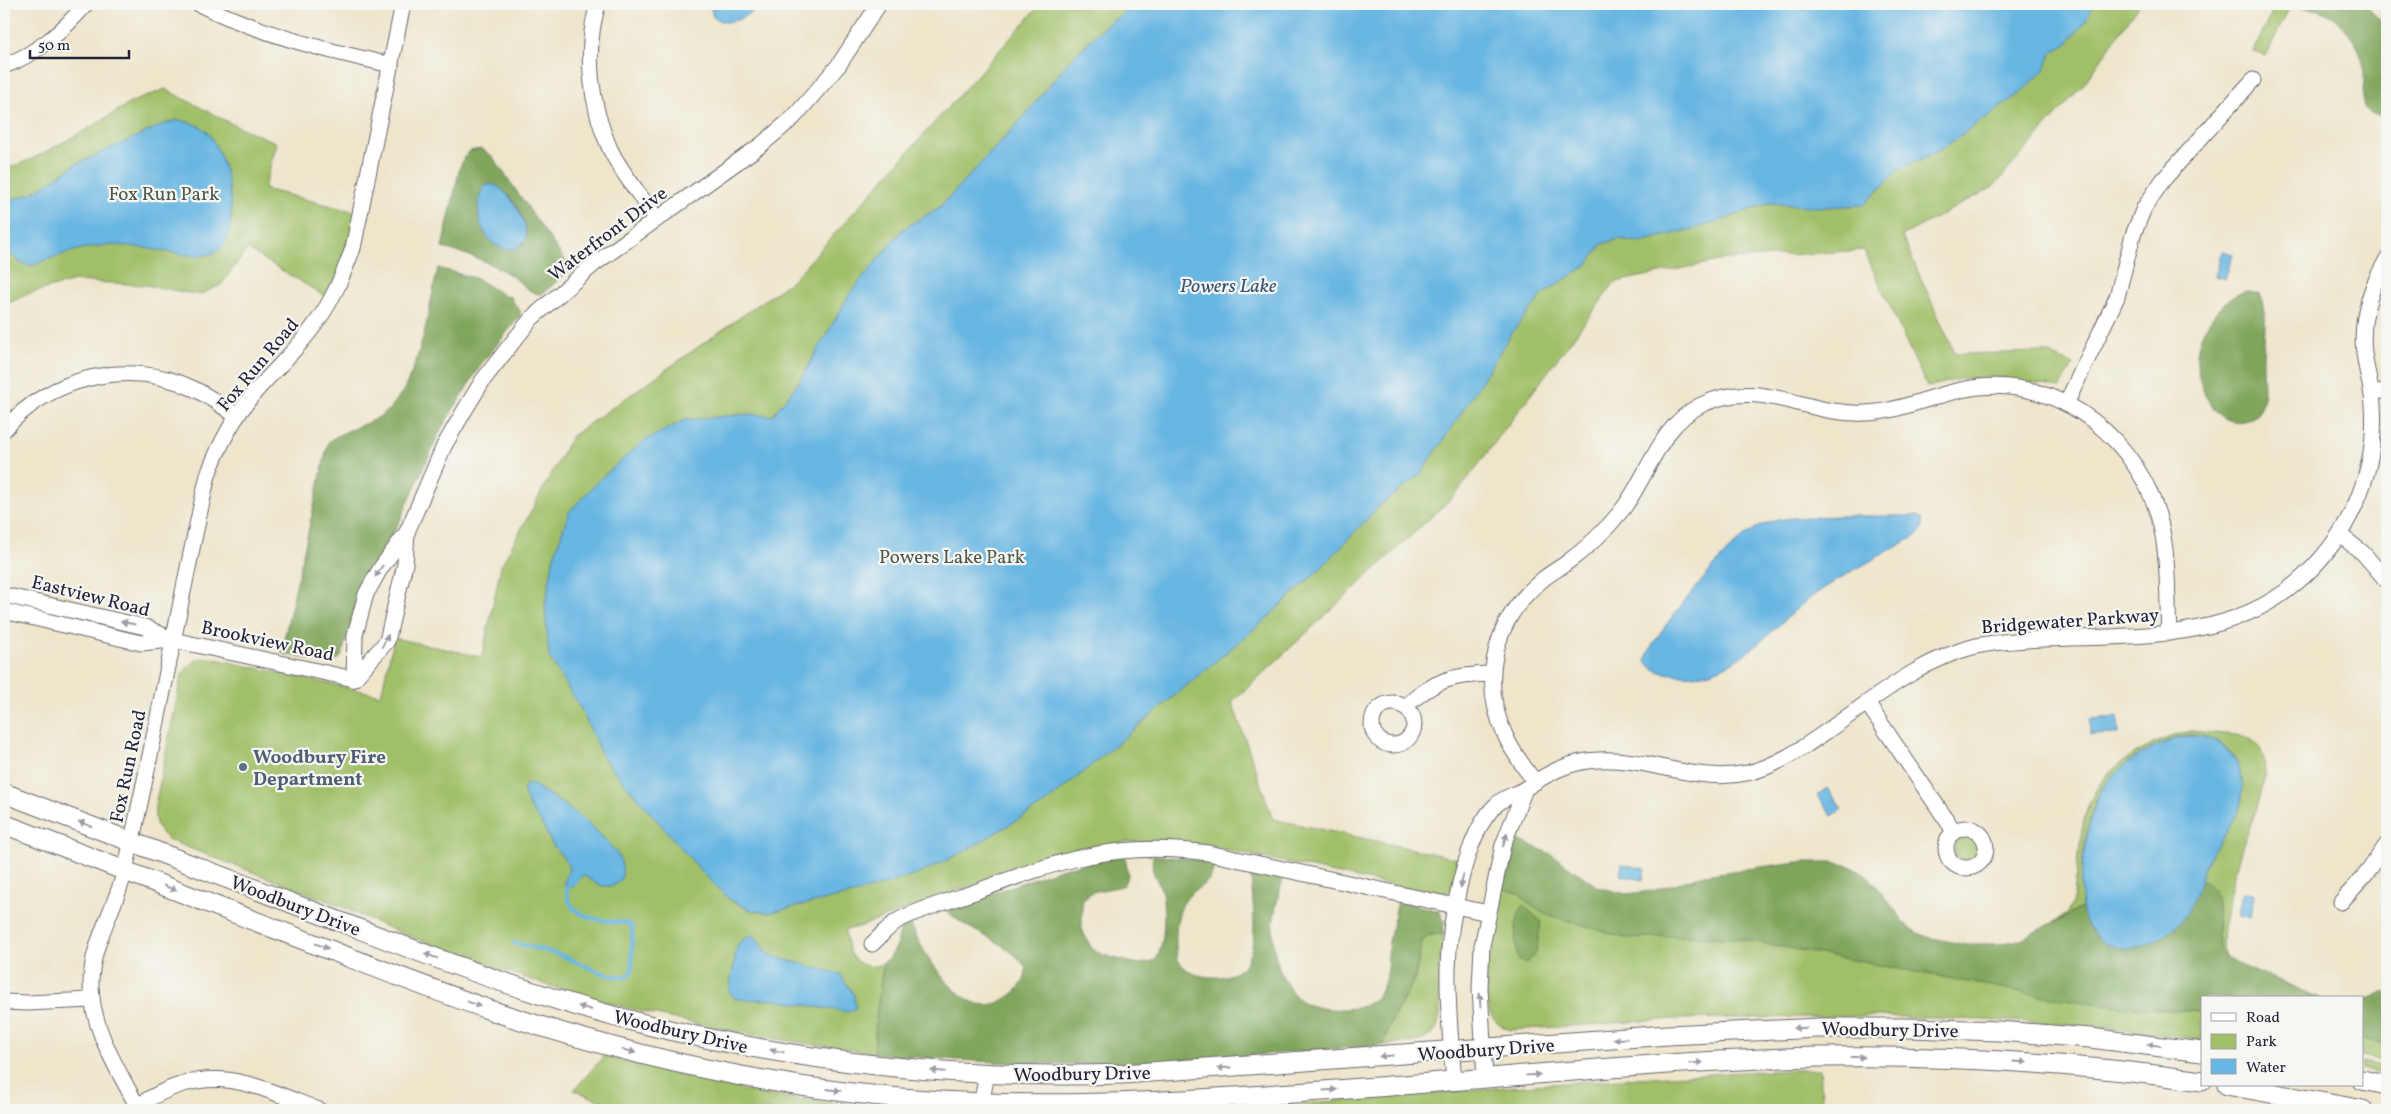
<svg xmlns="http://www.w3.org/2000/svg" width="2391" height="1114" font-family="Vollkorn,serif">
  <rect width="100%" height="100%" fill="#f6f6f2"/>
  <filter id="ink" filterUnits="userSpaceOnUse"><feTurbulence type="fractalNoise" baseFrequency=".02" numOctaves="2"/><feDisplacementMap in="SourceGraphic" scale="10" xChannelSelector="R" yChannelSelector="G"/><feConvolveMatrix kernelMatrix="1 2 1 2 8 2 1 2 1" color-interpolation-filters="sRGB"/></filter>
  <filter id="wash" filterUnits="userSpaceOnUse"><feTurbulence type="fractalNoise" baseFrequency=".0096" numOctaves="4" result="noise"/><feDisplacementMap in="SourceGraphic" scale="20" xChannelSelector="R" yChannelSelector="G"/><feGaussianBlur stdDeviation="1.12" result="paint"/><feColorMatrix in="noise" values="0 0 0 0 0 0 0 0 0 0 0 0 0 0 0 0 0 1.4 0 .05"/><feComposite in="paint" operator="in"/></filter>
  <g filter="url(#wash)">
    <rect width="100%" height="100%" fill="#eee5cb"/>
    <!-- green -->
    <g fill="#a0bf67" stroke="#617051">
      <path d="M1041,4H2140L2083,85L1993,187L1902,236L1955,354L2045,352L2073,365L2060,388L1997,377L1960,379L1927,387L1864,250L1728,259L1615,282L1457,493L1232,702L1273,819L1459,859L1453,887L1446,894L1436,895L1200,844L1156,841L1124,842L1090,847L1046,858L859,927L845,930C846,938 847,947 851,954C863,974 887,968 895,949L913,1057C799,1045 685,1026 574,993C510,974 447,951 384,926C365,918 347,908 328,901C277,881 226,862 176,843C159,836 153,824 155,806L181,678C187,664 197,657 211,658L381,695L394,638L482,657L501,566L572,436L793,280Z"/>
      <path d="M2276,4H2291L2266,56L2253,52Z"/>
      <path d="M165,89L232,124L277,143L264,189L360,213L331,300L247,249L221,285L200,295L146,285L74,281L27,294L4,306V170L34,158L88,129L132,102Z"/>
      <path d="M2191,731L2245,736C2286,754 2252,817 2242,847C2235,869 2230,891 2226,914C2223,927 2219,946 2226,959C2213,946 2218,933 2217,917C2216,907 2214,898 2212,888L2200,880C2205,867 2210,854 2218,842C2228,827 2239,815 2242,796C2244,783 2241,771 2235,759C2227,744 2211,737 2194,735C2171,733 2117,768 2104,786C2085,812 2078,877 2082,908L2047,926L2066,914L2072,904C2085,841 2071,789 2137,753C2154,743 2172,735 2191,731Z"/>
      <circle cx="1966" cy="848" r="12"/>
      <path d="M1502,886L2153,1009L2202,1012V1040L2118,1029L2034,1022L1877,1016L1675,1019L1511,1030C1501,1027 1492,1021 1489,1010C1480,976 1495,920 1502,886Z"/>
      <path d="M1443,934L1439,971L1440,1015L1437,1027L1432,1034L1421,1041L1383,1045L1393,1018L1415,978L1422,941L1430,935Z"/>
      <path d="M2362,1039L2387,1044V1061L2362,1056Z"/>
      <path d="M604,1056L761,1094L881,1110H623L574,1090Z"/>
      <path d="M2362,1062L2387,1067V1074L2362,1069Z"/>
      <path d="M1820,1069L1822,1100L1826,1110H1260L1261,1107C1447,1092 1633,1075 1820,1069Z"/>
    </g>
    <!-- forest -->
    <g fill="#80a65c" stroke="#51644c" fill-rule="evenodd">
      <path d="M2286,4H2366L2387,29V112C2379,117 2370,116 2364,108C2361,96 2365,82 2364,70C2363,48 2344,21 2324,12C2313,7 2301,8 2289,7L2285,6Z"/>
      <path d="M481,149L492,156L571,269L542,294C530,295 521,282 512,276C490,262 468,254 442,248L460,167L464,157L470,151ZM492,184C510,189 536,229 522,245C516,246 508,249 502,248C482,242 467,187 492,184Z"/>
      <path d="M438,268L475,278L505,296L511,297L512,301L520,310V316L482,363L441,429L396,529L362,585L341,657L334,662L327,663L281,653L328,443C334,434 369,424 382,415C419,389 428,311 438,268Z"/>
      <path d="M2246,291L2260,295C2270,309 2262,348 2263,366C2263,379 2266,395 2261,408C2258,414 2253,418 2247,420C2217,431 2197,386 2197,362C2196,347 2202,331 2211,319C2220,306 2230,296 2246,291Z"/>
      <path d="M1513,838L1551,854L1598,887L1626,894L1652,891L1704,875L1797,862H1832L1850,866L1869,877L1909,928L1927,937L1961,944H1999L2019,940L2082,908L2092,933C2101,937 2110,944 2120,947C2127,949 2136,948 2143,946C2174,936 2190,909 2200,880C2232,890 2206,935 2225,958L2320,998H2202V1012L2125,1007L2048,997L1741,939L1684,936L1625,938L1549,915L1535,908L1518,893L1501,888Z"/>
      <path d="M1153,855L1215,862C1210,889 1202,881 1187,898C1175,911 1174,944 1178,960C1187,973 1199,977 1214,977C1271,978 1250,904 1251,869L1284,876C1279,894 1273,913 1273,932C1272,955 1283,987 1301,1001C1312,1008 1330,1010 1342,1009C1356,1009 1371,1006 1379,994C1389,979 1387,959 1389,942C1391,928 1395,914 1398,901L1439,911L1444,920L1443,934L1430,935L1422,941L1415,978L1393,1018L1383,1045C1283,1052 1182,1063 1082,1064C1012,1064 943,1060 874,1053L876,1018L883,964L895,951L901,928L911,923C919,949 955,1005 986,1005C998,1005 1009,997 1017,990C1023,983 1028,975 1025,966C1005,939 968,933 946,910L1063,868L1125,856L1128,875L1123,886L1092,892L1082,900V930L1092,949L1103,955L1129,962L1140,964L1153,962C1166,952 1165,908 1162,893C1158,876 1150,878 1153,855Z"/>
      <path d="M1524,905L1541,922L1536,953L1527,963L1519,961C1514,946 1513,917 1524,905Z"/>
      <path d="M2387,991V1044L2362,1039V1000Z"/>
    </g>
    <!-- water -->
    <g fill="#68b6e2" stroke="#456c8e">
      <path d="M710,4H763C748,14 730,30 713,17Z"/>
      <path d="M1139,4H2094L2085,22L2068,43L2051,53L2045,70L2019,94L1940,150L1898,170L1864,205L1822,207L1769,203L1708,225L1640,242L1619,239L1602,244L1587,265L1544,293L1513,331L1455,423L1419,476L1381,504L1321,568L1265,620L1046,803L965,851L919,874L857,893L767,913L750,910L729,899L702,872L603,758L582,711L549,657L545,606L554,556L569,512L601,478L644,441L685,420L749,414L772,416L799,382L851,292L903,229L940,207L1021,120L1070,60L1107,24Z"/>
      <path d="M178,120C187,122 199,124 206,131C226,152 242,223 222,247C217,253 209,254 201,256C176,255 153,248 128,246C92,242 62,254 30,266C0,259 4,227 4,202L33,193L75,165L164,124Z"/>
      <path d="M492,184C509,189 529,222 526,239L517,248C485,257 468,208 485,186Z"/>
      <path d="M2222,251L2233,254L2225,279L2215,276Z"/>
      <path d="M1837,516H1917L1922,519C1924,529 1922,532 1914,537C1880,556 1846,573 1814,595C1771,626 1733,685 1673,674C1662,673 1653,671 1646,662C1644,645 1710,571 1724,555C1733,545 1749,531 1760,526C1782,515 1813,518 1837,516Z"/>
      <path d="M2118,717L2119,734L2090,735V719Z"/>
      <path d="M2188,736C2230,733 2253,775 2238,812C2232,828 2218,841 2210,856C2201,873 2198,893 2189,909C2176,931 2149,950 2123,948C2070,943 2079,878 2086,842C2090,823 2093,801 2105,785C2124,760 2158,742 2188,736Z"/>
      <path d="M527,784H532C562,803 593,823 615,851C626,865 627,888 604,886C596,885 590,879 583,875L572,888L564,884L569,868L566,861L552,844L542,824L529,806L523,790Z"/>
      <path d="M1827,788L1842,809L1832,816L1817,795Z"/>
      <path d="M1622,864L1645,869L1643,880L1620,875Z"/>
      <path d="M2242,893L2254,894L2251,917L2238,916Z"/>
      <path d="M751,935L757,939L765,951L775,957L840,974L854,995L856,1008L848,1012L775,1000L735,999L729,991L737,947L741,941Z"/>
    </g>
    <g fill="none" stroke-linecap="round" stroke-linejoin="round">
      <!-- stream -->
      <path stroke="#68b6e2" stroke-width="4" d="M514,943C529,946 544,950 560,955C576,960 615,984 630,975L632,969V927L627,923C605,921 564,920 567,887"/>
    </g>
  </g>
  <g filter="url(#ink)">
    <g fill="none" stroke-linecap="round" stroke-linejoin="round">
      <!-- minor casing -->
      <g stroke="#69666d" stroke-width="17">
        <g id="minor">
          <path d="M199,4C260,34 324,50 391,65"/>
          <path d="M598,4C584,50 590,105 610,149C622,174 642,197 657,219"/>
          <path d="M4,66C38,53 63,31 86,4"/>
          <path d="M2372,393L2387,390"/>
          <path d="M2066,404L2117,297L2133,235L2144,208L2163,180L2253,80"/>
          <path d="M4,430C49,377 128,358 192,388C208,395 223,407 237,416"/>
          <path d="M2340,535L2363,553L2387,581"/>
          <path d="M4,595L145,627L173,640L354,679"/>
          <path d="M4,611L141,643L172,640"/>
          <path d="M354,679L355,635L366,594L380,569L407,532L444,446L463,413L483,380L512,343L532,318L594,264L761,145L794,117L838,66L879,4"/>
          <path d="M354,679L387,641L405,564L407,532"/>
          <path d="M1867,703L1954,831"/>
          <circle cx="1393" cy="724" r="21"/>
          <path d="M1405,707C1434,680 1452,675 1491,674"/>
          <path d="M1535,782C1524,767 1512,752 1505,735C1479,679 1495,618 1542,580C1549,574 1558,569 1565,564C1586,549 1606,530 1622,510C1649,475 1659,426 1701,405C1760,376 1805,416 1865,413C1904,412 1939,391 1979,387C2063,378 2140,442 2160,522C2169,557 2167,597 2169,633"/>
          <circle cx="1966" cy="848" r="20"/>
          <path d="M2341,902L2367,873L2387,844"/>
          <path d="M872,944C880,937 888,927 897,921C914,911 952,900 972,893C1058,861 1114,840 1208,853L1488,913"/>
          <path d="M4,1002L27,1003L92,1000"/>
          <path d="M1485,1079L1480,988L1482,946L1503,845L1525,789"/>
          <path d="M1454,1081C1451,1044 1447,1005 1448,968C1449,926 1464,834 1496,805C1505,796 1519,794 1529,786C1550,772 1571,761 1598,760C1649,757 1696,784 1747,773C1777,766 1801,749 1827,731C1874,699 1919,660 1976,646C1998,641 2021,640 2043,639C2129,635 2225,643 2295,584C2348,540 2378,473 2373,405C2372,387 2366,370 2364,353C2360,319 2370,288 2387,259"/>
          <path d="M137,1106C210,1060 246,1082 319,1110"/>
          <path d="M139,1110C119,1070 92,1032 91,985C90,945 116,908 125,870C156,739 178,606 208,475C219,445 234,417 255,392C275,369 299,348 316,323C333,300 343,275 353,248L403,4"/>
          <path d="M980,1110L987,1074"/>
        </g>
      </g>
      <!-- major casing -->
      <g stroke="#69666d" stroke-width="21">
        <g id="major">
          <path d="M4,793C109,833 215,874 320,914C417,951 513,989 613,1016C778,1060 950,1080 1122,1074L1668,1035L1819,1028H1909L1999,1031L2090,1038L2202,1052"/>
          <path d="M4,824C106,863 207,903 309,942C372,966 435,991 499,1013C642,1060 791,1092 941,1101C1096,1110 1249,1096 1403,1085C1542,1074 1681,1060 1820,1057C1947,1055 2076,1063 2202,1081"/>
          <path d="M2362,1080L2387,1085"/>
          <path d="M2227,1085L2363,1110"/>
        </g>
      </g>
      <!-- minor -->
      <use href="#minor" stroke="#fff" stroke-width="15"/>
      <!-- major -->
      <use href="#major" stroke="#fff" stroke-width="19"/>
    </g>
    <!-- one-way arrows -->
    <defs><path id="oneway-solid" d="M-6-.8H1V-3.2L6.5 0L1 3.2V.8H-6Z" transform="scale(1.25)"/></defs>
    <g fill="#9c9ca7">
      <use href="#oneway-solid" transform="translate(379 571) rotate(123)"/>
      <use href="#oneway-solid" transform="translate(128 623) rotate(-168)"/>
      <use href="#oneway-solid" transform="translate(385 641) rotate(-62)"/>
      <use href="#oneway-solid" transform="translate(85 824) rotate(-159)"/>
      <use href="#oneway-solid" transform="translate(1505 840) rotate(-73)"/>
      <use href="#oneway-solid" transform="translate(1462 881) rotate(102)"/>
      <use href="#oneway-solid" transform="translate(170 888) rotate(21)"/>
      <use href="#oneway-solid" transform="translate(322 946) rotate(21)"/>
      <use href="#oneway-solid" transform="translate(431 956) rotate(-159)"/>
      <use href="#oneway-solid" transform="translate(1480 1000) rotate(-93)"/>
      <use href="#oneway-solid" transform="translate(474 1004) rotate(20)"/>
      <use href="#oneway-solid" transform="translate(585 1008) rotate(-164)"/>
      <use href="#oneway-solid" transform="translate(1800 1028) rotate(178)"/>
      <use href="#oneway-solid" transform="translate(1620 1039) rotate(176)"/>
      <use href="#oneway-solid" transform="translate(2154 1045) rotate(-173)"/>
      <use href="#oneway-solid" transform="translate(629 1051) rotate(14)"/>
      <use href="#oneway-solid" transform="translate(777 1051) rotate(-170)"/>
      <use href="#oneway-solid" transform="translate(1386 1056) rotate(176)"/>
      <use href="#oneway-solid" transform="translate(1858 1057)"/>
      <use href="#oneway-solid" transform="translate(2020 1062) rotate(3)"/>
      <use href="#oneway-solid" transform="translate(1696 1063) rotate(-4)"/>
      <use href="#oneway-solid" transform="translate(1224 1068) rotate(176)"/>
      <use href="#oneway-solid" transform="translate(938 1071) rotate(-175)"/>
      <use href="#oneway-solid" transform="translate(1533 1075) rotate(-4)"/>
      <use href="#oneway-solid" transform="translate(834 1090) rotate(7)"/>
      <use href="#oneway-solid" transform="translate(1330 1090) rotate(-4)"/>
    </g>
  </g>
  <!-- markers -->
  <circle fill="#5c6f8a" stroke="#f6f6f2" stroke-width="2" cx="243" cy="767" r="5"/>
  <g text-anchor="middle" stroke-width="4.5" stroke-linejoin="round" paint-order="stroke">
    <!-- park labels -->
    <g font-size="19" fill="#4e594a" stroke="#f6f6f2">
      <text x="164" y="200">Fox Run Park</text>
      <text x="952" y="563">Powers Lake Park</text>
    </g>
    <!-- street labels -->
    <g font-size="19" fill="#22223b" stroke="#f6f6f2">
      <text transform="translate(607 233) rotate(-37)" y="7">Waterfront Drive</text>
      <text transform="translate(257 364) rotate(-50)" y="7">Fox Run Road</text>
      <text transform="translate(91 595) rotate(14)" y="7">Eastview Road</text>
      <text transform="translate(2070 620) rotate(-4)" y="7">Bridgewater Parkway</text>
      <text transform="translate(268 640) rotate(12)" y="7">Brookview Road</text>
      <text transform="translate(127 766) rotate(-78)" y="7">Fox Run Road</text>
      <text transform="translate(296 905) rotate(21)" y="7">Woodbury Drive</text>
      <text transform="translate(1890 1029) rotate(1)" y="7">Woodbury Drive</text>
      <text transform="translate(681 1031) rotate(13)" y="7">Woodbury Drive</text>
      <text transform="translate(1486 1049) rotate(-4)" y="7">Woodbury Drive</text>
      <text transform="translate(1082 1073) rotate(-1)" y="7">Woodbury Drive</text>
    </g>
    <!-- service labels -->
    <g font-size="19" font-weight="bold" fill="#4e5e75" stroke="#f6f6f2" text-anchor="start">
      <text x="253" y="763">Woodbury Fire<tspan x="253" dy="22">Department</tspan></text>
    </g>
    <!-- water labels -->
    <g font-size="20" font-style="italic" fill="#3a5675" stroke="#f6f6f2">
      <text x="1228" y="292">Powers Lake</text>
    </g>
  </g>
  <!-- margin -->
  <rect width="2391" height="1114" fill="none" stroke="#f6f6f2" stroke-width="20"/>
  <!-- legend -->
  <rect x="2201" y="996" width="162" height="90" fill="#f6f6f2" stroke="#a1a1a9"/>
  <rect x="2211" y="1013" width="25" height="8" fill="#ffffff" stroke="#a1a1a9"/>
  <text x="2246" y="1022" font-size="15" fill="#22223b">Road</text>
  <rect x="2211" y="1034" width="25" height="15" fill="#a0bf67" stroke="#a1a1a9"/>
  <text x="2246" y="1046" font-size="15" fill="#22223b">Park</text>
  <rect x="2211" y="1059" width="25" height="15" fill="#68b6e2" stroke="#a1a1a9"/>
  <text x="2246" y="1072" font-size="15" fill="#22223b">Water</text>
  <!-- scale -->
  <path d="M30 50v8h99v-8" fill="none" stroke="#22223b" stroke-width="2.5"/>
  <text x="38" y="50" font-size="15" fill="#22223b" stroke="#f6f6f2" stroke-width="4" paint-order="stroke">50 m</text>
</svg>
